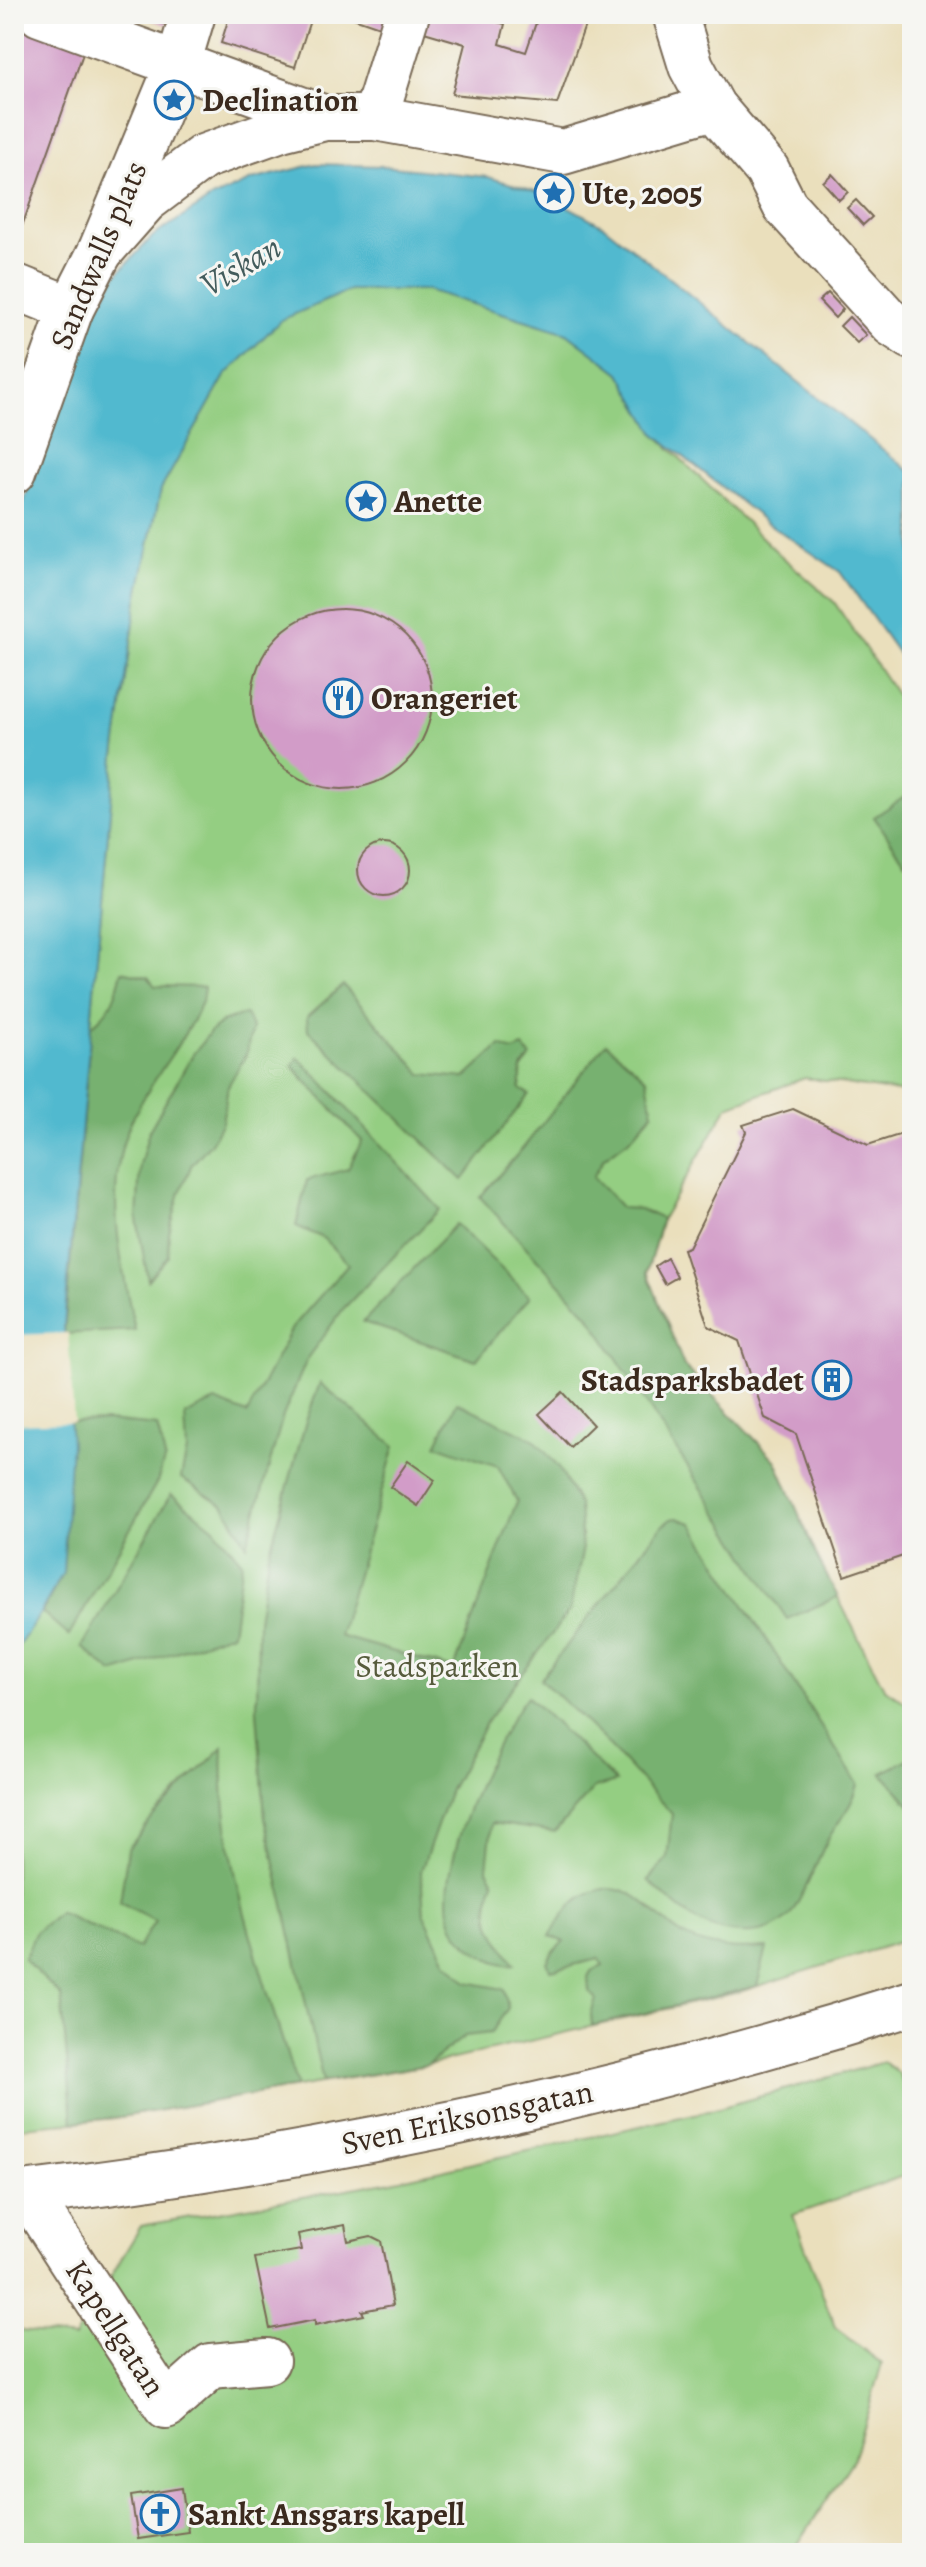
<svg xmlns="http://www.w3.org/2000/svg" width="926" height="2567" font-family="Alegreya,serif">
  <rect width="100%" height="100%" fill="#f6f6f2"/>
  <filter id="ink" filterUnits="userSpaceOnUse"><feTurbulence type="fractalNoise" baseFrequency=".0125" numOctaves="2"/><feDisplacementMap in="SourceGraphic" scale="16" xChannelSelector="R" yChannelSelector="G"/><feConvolveMatrix kernelMatrix="1 2 1 2 8 2 1 2 1" color-interpolation-filters="sRGB"/></filter>
  <filter id="wash" filterUnits="userSpaceOnUse"><feTurbulence type="fractalNoise" baseFrequency=".006" numOctaves="4" result="noise"/><feDisplacementMap in="SourceGraphic" scale="32" xChannelSelector="R" yChannelSelector="G"/><feGaussianBlur stdDeviation="1.8" result="paint"/><feColorMatrix in="noise" values="0 0 0 0 0 0 0 0 0 0 0 0 0 0 0 0 0 1.4 0 .05"/><feComposite in="paint" operator="in"/></filter>
  <g filter="url(#wash)">
    <rect width="100%" height="100%" fill="#eadfbc"/>
    <!-- green -->
    <g fill="#94ce82" stroke="#687c50" stroke-width="2">
      <path d="M350,290H427L568,333L620,373L655,434L779,554L834,602L912,718V1094L805,1078L728,1106L662,1219L647,1272L684,1366L776,1461L818,1559L884,1688L912,1707V1938L739,1992L427,2065L114,2118L14,2128V1652L35,1622L63,1573L71,1444L64,1326L115,756L137,600L161,489L225,376L280,320Z"/>
      <path d="M884,2062L899,2074L912,2102V2173L793,2215L835,2327L882,2364L853,2460L792,2553H14V2330L74,2338L141,2226L392,2181L708,2111Z"/>
    </g>
    <!-- forest -->
    <g fill="#77b170" stroke="#596e47" stroke-width="2">
      <path d="M912,792V856L905,861L874,817Z"/>
      <path d="M122,971L148,977L155,986L204,987L202,1002C183,1045 149,1081 130,1124C103,1185 121,1267 135,1330L64,1334L91,1026C110,1013 117,994 122,971Z"/>
      <path d="M343,985L422,1074L465,1078L500,1046L513,1051L523,1047L531,1057L522,1068L520,1089L529,1094L463,1180L308,1030L307,1017Z"/>
      <path d="M246,1014L252,1028L246,1055L228,1086L222,1122L211,1143L192,1164L180,1192L169,1233L168,1256L148,1280L137,1219L140,1165L149,1131L193,1054L211,1031L222,1022Z"/>
      <path d="M606,1043L647,1079L653,1113L631,1138L604,1158L593,1177L622,1208L640,1209L662,1219L647,1272L684,1366L776,1461L818,1559L838,1597L787,1619L590,1317L480,1197L523,1148Z"/>
      <path d="M298,1058L318,1077L440,1209L344,1308L308,1357L283,1416L247,1545L224,1506L181,1478L187,1451L185,1415L215,1401L247,1414L292,1328L348,1264L323,1238L296,1226L307,1180L348,1169L362,1141L292,1066Z"/>
      <path d="M456,1224L530,1297L476,1360L363,1322Z"/>
      <path d="M320,1383L395,1446L339,1636L454,1669L517,1501L498,1466L436,1445L457,1402L535,1440L559,1468L579,1505L582,1553L570,1610L487,1721L450,1790L421,1871L424,1914L446,1961L467,1982L504,1989L508,2008L491,2033L465,2036L427,2065L323,2082L265,1818L257,1711L258,1620L268,1557L306,1421Z"/>
      <path d="M106,1421L157,1426L165,1458L157,1482L69,1636L42,1612L63,1573L70,1422Z"/>
      <path d="M171,1494L214,1528L242,1562L232,1633L113,1673L82,1647Z"/>
      <path d="M677,1518L692,1523L858,1784C853,1807 836,1823 826,1843C814,1867 806,1893 790,1915C782,1925 771,1930 759,1932C711,1940 681,1912 648,1880L667,1858L672,1814L603,1739L540,1679L662,1526L671,1519Z"/>
      <path d="M527,1696L616,1782L594,1788L555,1832L492,1823L487,1869L494,1881C480,1919 494,1933 515,1964C501,1966 488,1959 476,1951C466,1943 457,1936 452,1924C432,1871 494,1739 527,1696Z"/>
      <path d="M223,1747C217,1855 266,1984 297,2087L114,2118L73,2122L61,1996L24,1959L36,1931L59,1912L138,1948L155,1921L120,1902L128,1849L154,1816Z"/>
      <path d="M912,1757V1807L882,1773Z"/>
      <path d="M610,1888C640,1889 657,1919 681,1934C705,1949 740,1950 767,1948L757,1986L592,2026L591,2014L596,1998L589,1991L588,1977L591,1971L603,1966L599,1959L551,1970L547,1962L553,1952L564,1941L550,1936C566,1910 577,1891 610,1888Z"/>
    </g>
    <!-- water -->
    <path fill="#51b9cf" stroke="#467276" stroke-width="2" d="M316,164L383,166L488,177L545,194L604,226L912,473V673L840,572L766,522L655,434L620,373L567,333L427,290H350L281,320L225,376L161,489L137,600L115,756L64,1326L71,1444L63,1573L35,1622L14,1652V532L74,352L92,316L117,274L153,236L212,198L252,180Z"/>
    <!-- pier -->
    <path fill="#eadfbc" d="M68,1333L74,1422L14,1424V1335Z"/>
    <g id="blocks">
      <!-- building -->
      <g fill="#d29cc8">
        <path d="M135,14H170L166,25Z"/>
        <path d="M230,14H312L295,67L221,43Z"/>
        <path d="M342,14H403L397,33Z"/>
        <path d="M429,14H499L497,22L505,24L500,44L526,52L539,14H589L557,104L452,94L465,44L424,32Z"/>
        <path d="M14,17L87,42L14,249Z"/>
        <path d="M832,174L848,192L839,200L823,182Z"/>
        <path d="M856,200L872,217L863,225L847,208Z"/>
        <path d="M828,293L843,309L835,318L819,301Z"/>
        <path d="M849,317L866,335L857,343L840,326Z"/>
        <circle cx="342" cy="699" r="90"/>
        <circle cx="384" cy="870" r="26"/>
        <path d="M793,1109L868,1145L902,1134L905,1141L912,1145V1553L844,1576L796,1434L765,1418L739,1341L708,1326L683,1249L689,1247L746,1132L743,1125Z"/>
        <path d="M667,1258L677,1277L665,1284L655,1266Z"/>
        <path d="M563,1392L593,1425L570,1447L539,1414Z"/>
        <path d="M408,1461L435,1480L418,1506L390,1487Z"/>
        <path d="M345,2225L348,2241L371,2236L381,2241L393,2305L362,2311L364,2315L315,2325V2320L270,2329L255,2258L301,2250L298,2234Z"/>
        <path d="M182,2488L188,2532L138,2539L131,2496Z"/>
      </g>
    </g>
  </g>
  <g filter="url(#ink)">
    <use href="#blocks" fill-opacity="0" stroke="#786955" stroke-width="2"/>
    <g fill="none" stroke-linecap="round" stroke-linejoin="round">
      <!-- minor casing -->
      <g stroke="#786955" stroke-width="48">
        <g id="minor">
          <path d="M40,14L325,118"/>
          <path d="M675,14L691,66L713,107L767,170L785,206L892,324L912,337"/>
          <path d="M375,118L407,14"/>
          <path d="M100,252L145,201L203,157L281,129L325,118H375L563,152L713,107"/>
          <path d="M14,286L71,309"/>
          <path d="M14,471L71,309L100,252L178,64L193,14"/>
          <path d="M28,2194L166,2406L211,2366L267,2361"/>
          <path d="M14,2195C317,2159 621,2095 912,2003"/>
        </g>
      </g>
      <!-- minor -->
      <use href="#minor" stroke="#fff" stroke-width="44"/>
    </g>
  </g>
  <!-- icons -->
  <defs>
    <g id="sight-ring" transform="scale(2)"><circle r="9.5" fill="#f6f6f2" stroke="#1f6fb2" stroke-width="1.5"/><path d="M0-6L1.8-2.2L6-1.7L2.9 1.2L3.7 5.4L0 3.3L-3.7 5.4L-2.9 1.2L-6-1.7L-1.8-2.2Z" fill="#1f6fb2"/></g>
    <g id="restaurant-ring" transform="scale(2)"><circle r="9.5" fill="#f6f6f2" stroke="#1f6fb2" stroke-width="1.5"/><path d="M-5-6h1v4h1v-4h1v4h1v-4h1v5L-1.5 .5V6h-2V.5L-5-1ZM5-6V6H3V1.5H1.5Q1.5-4 5-6Z" fill="#1f6fb2"/></g>
    <g id="building-ring" transform="scale(2)"><circle r="9.5" fill="#f6f6f2" stroke="#1f6fb2" stroke-width="1.5"/><path d="M-4-6H4V6H1V3H-1V6H-4ZM-2.5-4.3h1.7v1.8h-1.7ZM.8-4.3h1.7v1.8H.8ZM-2.5-1h1.7V.8h-1.7ZM.8-1h1.7V.8H.8Z" fill="#1f6fb2"/></g>
    <g id="church-ring" transform="scale(2)"><circle r="9.5" fill="#f6f6f2" stroke="#1f6fb2" stroke-width="1.5"/><path d="M-1.2-6h2.4v3.5h3.3v2.4h-3.3V6h-2.4V-.1h-3.3v-2.4h3.3Z" fill="#1f6fb2"/></g>
  </defs>
  <g fill-rule="evenodd">
    <use href="#sight-ring" x="174" y="100"/>
    <use href="#sight-ring" x="554" y="193"/>
    <use href="#sight-ring" x="366" y="501"/>
    <use href="#restaurant-ring" x="343" y="698"/>
    <use href="#building-ring" x="832" y="1380"/>
    <use href="#church-ring" x="160" y="2514"/>
  </g>
  <g text-anchor="middle" stroke-width="6" stroke-linejoin="round" paint-order="stroke">
    <!-- poi labels -->
    <g font-size="32" font-weight="bold" fill="#3b2a1e" stroke="#f6f6f2" text-anchor="start">
      <text x="202" y="111">Declination</text>
      <text x="582" y="204">Ute, 2005</text>
      <text x="394" y="512">Anette</text>
      <text x="371" y="709">Orangeriet</text>
      <text x="804" y="1391" text-anchor="end">Stadsparksbadet</text>
      <text x="188" y="2525">Sankt Ansgars kapell</text>
    </g>
    <!-- street labels -->
    <g font-size="32" fill="#3b2a1e" stroke="#f6f6f2">
      <text transform="translate(98 255) rotate(-67)" y="11">Sandwalls plats</text>
      <text transform="translate(467 2117) rotate(-12)" y="11">Sven Eriksonsgatan</text>
      <text transform="translate(116 2328) rotate(57)" y="11">Kapellgatan</text>
    </g>
    <!-- park labels -->
    <g font-size="32" fill="#565b3c" stroke="#f6f6f2">
      <text x="437" y="1677">Stadsparken</text>
    </g>
    <!-- water labels -->
    <g font-size="34" font-style="italic" fill="#435c5c" stroke="#f6f6f2">
      <text transform="translate(240 265) rotate(-30)" y="12">Viskan</text>
    </g>
  </g>
  <!-- margin -->
  <rect width="926" height="2567" fill="none" stroke="#f6f6f2" stroke-width="48"/>
</svg>
